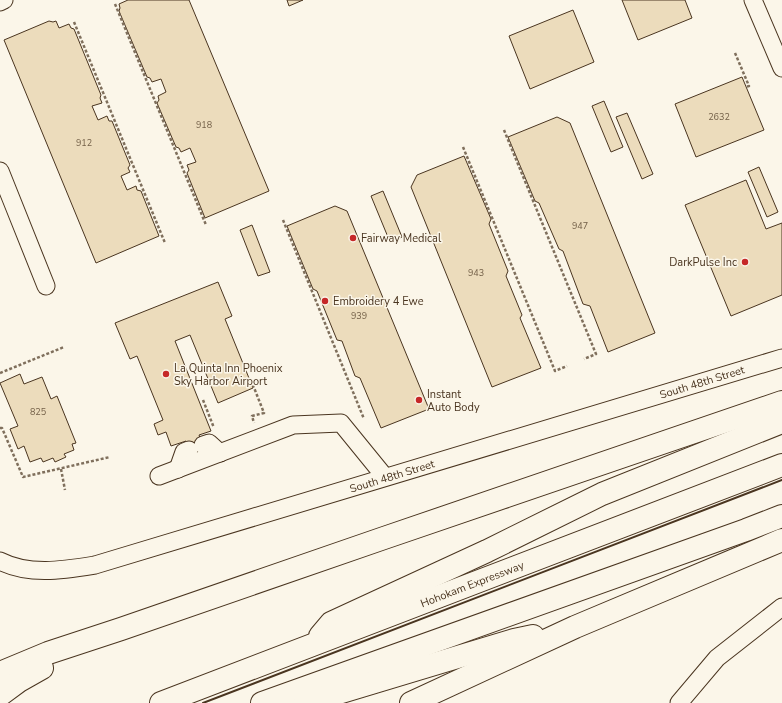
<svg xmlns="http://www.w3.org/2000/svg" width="782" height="703" font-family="'Nunito Sans',sans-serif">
  <rect width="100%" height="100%" fill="#fbf6e9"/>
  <!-- building -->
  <g fill="#ecdcbc" stroke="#4a3520">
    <path d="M128,0H189L269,191L205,218L187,173L189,170L187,165L196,162L190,148L181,152L179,148L176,147L157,103L159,100L158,96L166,92L161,79L152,82L150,78L147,77L119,11L120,8L119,4Z"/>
    <path d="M287,0H303L289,6Z"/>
    <path d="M622,0H685L692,18L638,40Z"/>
    <path d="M573,10L594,62L530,89L509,36Z"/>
    <path d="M49,21L53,22L56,21L59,28L69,24L71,28L74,29L101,95L100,98L102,103L92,106L98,120L107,116L109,121H112L130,165L128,168L130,172L121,176L127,190L136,186L137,190L141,191L159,236L96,263L4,40Z"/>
    <path d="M742,77L764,130L696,157L675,104Z"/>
    <path d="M604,101L623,147L611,152L592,106Z"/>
    <path d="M627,113L653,174L642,179L616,117Z"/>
    <path d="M557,117L570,123L655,333L608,352L590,306L583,304L563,251L559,249L539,203L535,201L508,137Z"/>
    <path d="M464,156L491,219L489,224L508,271L506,276L522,315L520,318L541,368L492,387L411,187L417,175Z"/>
    <path d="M759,167L778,212L767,217L748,172Z"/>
    <path d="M746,180L766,229L782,223V295L731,316L685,205Z"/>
    <path d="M383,191L402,237L390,242L371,196Z"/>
    <path d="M335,206L347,211L429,409L381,428L360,378L355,376L342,341L337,340L317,291L313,289L287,226Z"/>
    <path d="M252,225L270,272L258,276L240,230Z"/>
    <path d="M218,282L232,316L225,319L253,388L218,403L190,335L175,341L211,431L199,435L205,451L192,457L186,441L171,446L166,432L158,435L154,424L163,420L137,356L130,359L115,323Z"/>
    <path d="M20,374L24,384L42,377L51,399L57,396L76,443L72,444L74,450L64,454L66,457L55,462L53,458L43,462L41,458L30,462L24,446L18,449L10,429L18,426L0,383Z"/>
  </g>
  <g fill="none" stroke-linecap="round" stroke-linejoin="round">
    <!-- minor casing -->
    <g stroke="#4a3520" stroke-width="19">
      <g id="minor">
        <path d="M753,0L782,68"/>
        <path d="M0,2L4,0"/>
        <path d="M0,171L46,286"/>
        <path d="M203,445L209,443L220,453"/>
        <path d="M178,469L184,452L189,450"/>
        <path d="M159,476L293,425L341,423L385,477"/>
        <path d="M0,561C29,576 64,570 95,565L782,358"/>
        <path d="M679,703L717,658L782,607"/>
      </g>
    </g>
    <!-- highway casing -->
    <g stroke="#4a3520" stroke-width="24">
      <g id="highway">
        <path d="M320,636L331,623L487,551L602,494L782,422"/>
        <path d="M0,673L48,653L121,629L384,538L782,402"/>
        <path d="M0,695L19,681L42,668"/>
        <path d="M161,703L782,465"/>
        <path d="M262,703L746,530L782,516"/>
        <path d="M305,703L514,640L533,636"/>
        <path d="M411,703L575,627L782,540"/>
      </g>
    </g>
    <!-- path -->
    <g stroke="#7f6f5c" stroke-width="2.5" stroke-dasharray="3 2" stroke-linecap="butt">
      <path d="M115,4L206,225"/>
      <path d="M74,22L165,243"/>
      <path d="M735,53L749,86L746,87"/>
      <path d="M504,130L596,354L584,359"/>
      <path d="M463,147L555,371L567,366"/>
      <path d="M283,220L364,419"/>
      <path d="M0,373L64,347"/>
      <path d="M251,380L264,413L252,416L254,423"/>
      <path d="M203,400L214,428"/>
      <path d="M0,428H2L23,477L110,457"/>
      <path d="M61,469L65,490"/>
    </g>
    <!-- minor -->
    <use href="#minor" stroke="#fbf6e9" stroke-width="17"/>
    <!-- highway -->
    <use href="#highway" stroke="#fbf6e9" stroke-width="22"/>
    <!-- wall -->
    <path stroke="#4a3520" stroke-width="2" d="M203,703L782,480"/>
  </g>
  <!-- markers -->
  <g fill="#c62828" stroke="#fbf6e9" stroke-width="1.5">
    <circle cx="353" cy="238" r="4"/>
    <circle cx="745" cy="262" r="4"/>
    <circle cx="325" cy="301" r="4"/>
    <circle cx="166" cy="374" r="4"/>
    <circle cx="419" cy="400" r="4"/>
  </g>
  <g text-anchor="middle" stroke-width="3" stroke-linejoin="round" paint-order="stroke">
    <!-- number labels -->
    <g font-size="9" fill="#725f47">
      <text x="719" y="120">2632</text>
      <text x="204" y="128">918</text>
      <text x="84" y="146">912</text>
      <text x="580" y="229">947</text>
      <text x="476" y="276">943</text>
      <text x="359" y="319">939</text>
      <text x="38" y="415">825</text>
    </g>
    <!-- poi labels -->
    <g font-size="11" fill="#4a3520" stroke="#fbf6e9" text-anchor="start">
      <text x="361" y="242">Fairway Medical</text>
      <text x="737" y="266" text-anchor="end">DarkPulse Inc</text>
      <text x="333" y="305">Embroidery 4 Ewe</text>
      <text x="174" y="372">La Quinta Inn Phoenix<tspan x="174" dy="13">Sky Harbor Airport</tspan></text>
      <text x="427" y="398">Instant<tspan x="427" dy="13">Auto Body</tspan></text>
    </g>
    <!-- street labels -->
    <g font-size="11" fill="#4a3520" stroke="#fbf6e9">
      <text transform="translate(702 382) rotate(-17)" y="4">South 48th Street</text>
      <text transform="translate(392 476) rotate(-17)" y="4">South 48th Street</text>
      <text transform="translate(472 584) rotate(-21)" y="4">Hohokam Expressway</text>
    </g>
  </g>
</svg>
